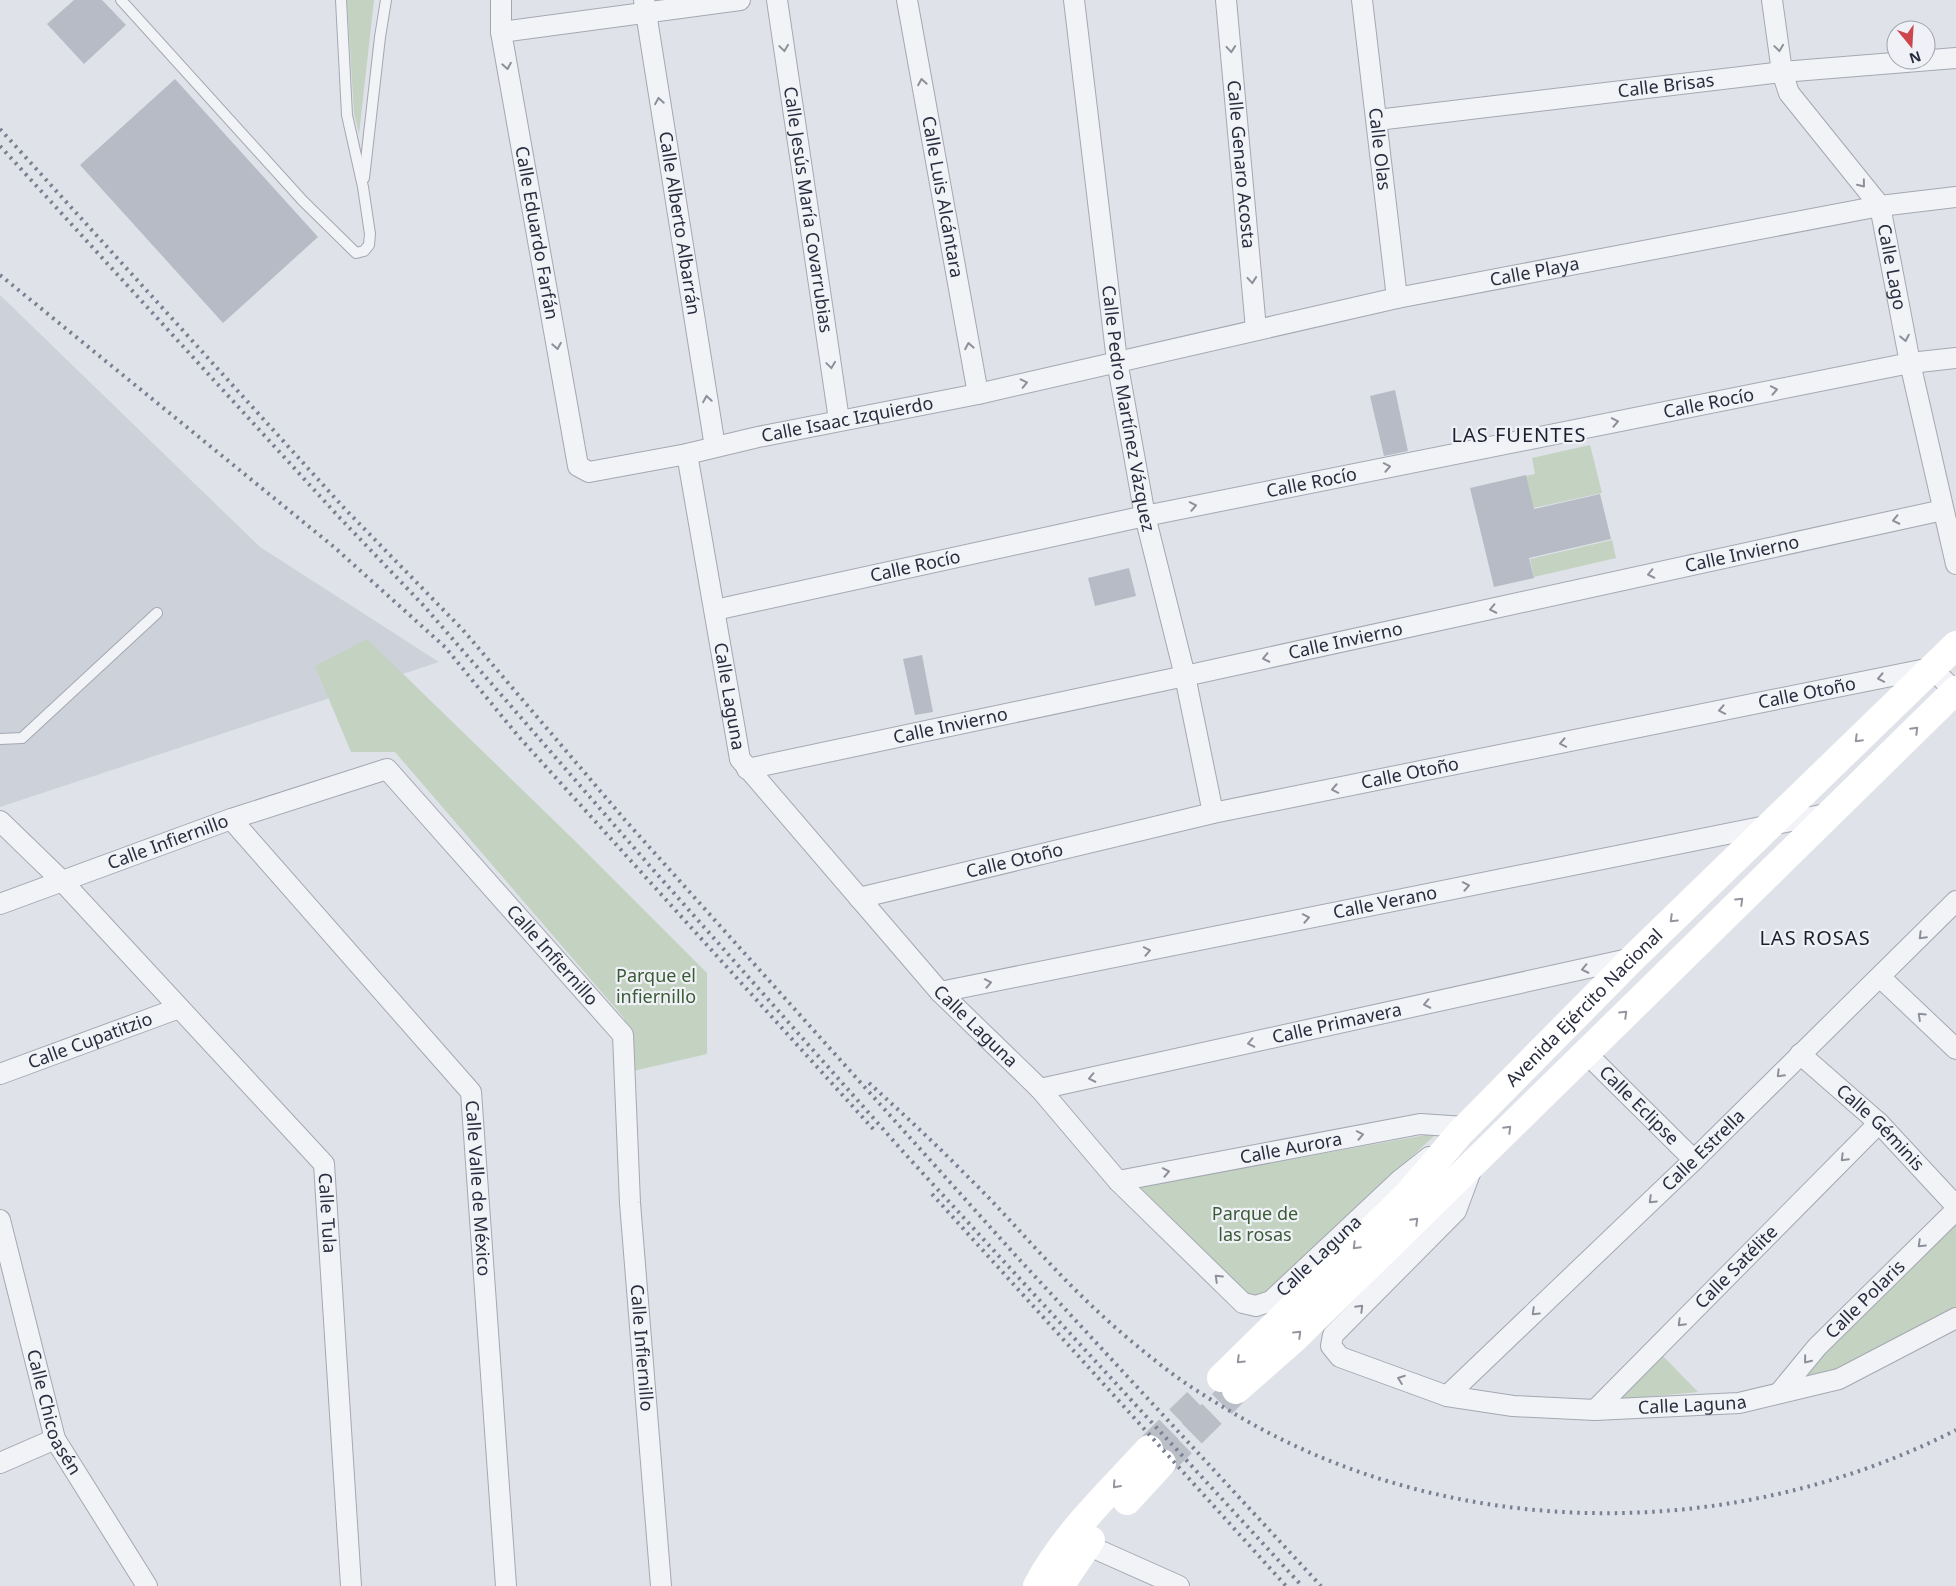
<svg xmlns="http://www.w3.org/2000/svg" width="1956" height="1586" font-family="'Noto Sans',sans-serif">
  <rect width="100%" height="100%" fill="#dfe2e8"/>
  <!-- built -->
  <path fill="#cdd1da" d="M0,295L260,547L439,662L0,807Z"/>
  <!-- green -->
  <g fill="#c3d2c1">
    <path d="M347,0H374L359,134L354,113Z"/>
    <path d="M1590,445L1602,493L1533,508L1526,476L1535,474L1532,458Z"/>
    <path d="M1612,540L1616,558L1534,577L1530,559Z"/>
    <path d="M367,639L573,839L707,973V1054L633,1071L624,1018L395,752H351L315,666Z"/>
    <path d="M1437,1133L1255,1303L1137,1187Z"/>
    <path d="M1956,1214V1310L1829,1373L1802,1377Z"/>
    <path d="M1659,1352L1698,1392L1612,1400Z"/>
  </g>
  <!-- building -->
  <g fill="#b7bbc5">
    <path d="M74,0H102L126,25L84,64L47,24Z"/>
    <path d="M175,79L318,237L223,323L80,165Z"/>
    <path d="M1395,390L1408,451L1384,456L1370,396Z"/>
    <path d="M1526,475L1534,509L1600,494L1611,539L1529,558L1534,578L1494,587L1470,488Z"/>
    <path d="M1129,568L1136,596L1095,606L1088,578Z"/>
    <path d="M922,655L933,712L915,715L903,659Z"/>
  </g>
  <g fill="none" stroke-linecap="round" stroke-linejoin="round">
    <!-- secondary-tunnel -->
    <g stroke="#babec6" stroke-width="28" stroke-dasharray="28 14" stroke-linecap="butt">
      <path d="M1149,1449L1197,1402"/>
      <path d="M1162,1463L1236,1390"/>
    </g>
    <!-- lane casing -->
    <g stroke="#a4a8b2" stroke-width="12">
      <g id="lane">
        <path d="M121,0L303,201L356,253L364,251L369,245L370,234L363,187L347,115L341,0"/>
        <path d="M364,178L380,37L386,0"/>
        <path d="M0,739L22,738L157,613"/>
      </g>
    </g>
    <!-- street casing -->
    <g stroke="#a4a8b2" stroke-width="22">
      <g id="street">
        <path id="s1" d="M501,0V32L578,466L589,472L687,454L758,437L978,394L1397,298L1880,206L1956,197"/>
        <path id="s2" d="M644,0L715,447"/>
        <path id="s3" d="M777,0L839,420"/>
        <path id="s4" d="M907,0L978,394"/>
        <path id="s5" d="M1074,0L1117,361L1145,516L1185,676L1213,813"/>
        <path id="s6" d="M1226,0L1256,329"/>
        <path id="s7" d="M1362,0L1397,298"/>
        <path id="s8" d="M1772,0L1782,72L1789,93L1880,206L1910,363L1956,564"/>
        <path d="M501,32L740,0"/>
        <path id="s9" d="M1377,120L1782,72L1956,58"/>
        <path id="s10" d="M687,454L740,759L940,992L1040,1089L1118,1181L1243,1303L1256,1306L1271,1301L1400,1180L1429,1157"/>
        <path id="s11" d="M715,610L1145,516L1910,363L1956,358"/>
        <path id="s12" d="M747,769L1185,676L1943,510"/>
        <path id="s13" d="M231,819L471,1092L506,1586"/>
        <path id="s14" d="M0,821L63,882L324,1164L351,1586"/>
        <path id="s15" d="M859,898L1213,813L1931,668L1955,691"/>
        <path id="s16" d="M0,904L231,819L387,769L623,1035L630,1203L661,1586"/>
        <path d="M1880,977L1956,1049"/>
        <path id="s17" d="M940,992L1831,813"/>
        <path id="s18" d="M1585,1052L1694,1160"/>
        <path id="s19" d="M1800,1054L1879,1123L1956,1206"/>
        <path id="s20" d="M0,1074L179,1008"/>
        <path id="s21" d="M1040,1089L1633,958"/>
        <path id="s22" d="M1472,1168L1456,1211L1333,1335L1331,1346L1340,1357L1447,1396L1513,1406L1595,1410L1739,1403L1839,1379L1956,1318"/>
        <path id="s23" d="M1118,1181L1420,1124L1465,1127"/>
        <path id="s24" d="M0,1220L55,1439L147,1586"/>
        <path id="s25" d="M1780,1392L1817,1347L1956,1210"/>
        <path id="s26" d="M1447,1396L1694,1160L1956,901"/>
        <path id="s27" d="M1595,1410L1879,1123"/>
        <path d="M0,1463L55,1439"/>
        <path d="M1096,1549L1179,1586"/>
      </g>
    </g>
    <!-- lane -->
    <use href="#lane" stroke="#f2f3f7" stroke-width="10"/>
    <!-- street -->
    <use href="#street" stroke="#f2f3f7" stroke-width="20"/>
    <!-- secondary -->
    <g stroke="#fff" stroke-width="28">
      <path id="s28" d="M1221,1378L1409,1193L1460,1133L1633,958L1956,645"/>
      <path d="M1236,1390L1294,1339L1384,1251L1956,690"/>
      <path d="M1127,1501L1162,1463"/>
      <path d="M1037,1586C1064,1534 1110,1492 1149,1449"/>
      <path d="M1060,1586L1091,1540"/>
    </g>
    <!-- rail -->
    <g stroke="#798092" stroke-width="4" stroke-dasharray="2.5 5" stroke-linecap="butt">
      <path d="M0,129L345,509L463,630L625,820L1017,1257L1321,1586"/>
      <path d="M0,146L338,516L424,606L649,865L907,1156L1302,1586"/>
      <path d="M0,275L334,547L445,647L519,737L875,1131"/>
      <path d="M869,1083C903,1114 937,1145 969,1178C999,1207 1026,1239 1055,1269C1086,1302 1121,1334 1157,1362C1183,1383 1211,1400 1240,1417C1456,1543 1734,1543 1956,1430"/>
      <path d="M932,1194L1286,1586"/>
    </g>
  </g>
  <!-- one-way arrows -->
  <defs><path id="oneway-chevron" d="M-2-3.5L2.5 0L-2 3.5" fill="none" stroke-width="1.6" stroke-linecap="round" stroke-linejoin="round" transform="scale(1.25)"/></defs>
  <g stroke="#8d909b">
    <use href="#oneway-chevron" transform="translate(784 48) rotate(82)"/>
    <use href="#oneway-chevron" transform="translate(1779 48) rotate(82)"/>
    <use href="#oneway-chevron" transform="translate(1231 49) rotate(85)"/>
    <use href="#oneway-chevron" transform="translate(507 66) rotate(80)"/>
    <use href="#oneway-chevron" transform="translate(922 82) rotate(-100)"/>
    <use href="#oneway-chevron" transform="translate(659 101) rotate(-99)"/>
    <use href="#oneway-chevron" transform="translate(1862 184) rotate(51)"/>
    <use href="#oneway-chevron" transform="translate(1252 280) rotate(85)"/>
    <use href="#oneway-chevron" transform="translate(1905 338) rotate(79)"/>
    <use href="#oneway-chevron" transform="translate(557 346) rotate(80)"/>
    <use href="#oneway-chevron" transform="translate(969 346) rotate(-100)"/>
    <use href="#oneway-chevron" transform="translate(831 365) rotate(82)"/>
    <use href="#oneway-chevron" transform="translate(1024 383) rotate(-13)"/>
    <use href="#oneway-chevron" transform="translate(1774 390) rotate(-11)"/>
    <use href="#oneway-chevron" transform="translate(707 399) rotate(-99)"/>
    <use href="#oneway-chevron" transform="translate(1615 422) rotate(-11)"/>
    <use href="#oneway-chevron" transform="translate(1387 467) rotate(-11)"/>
    <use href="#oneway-chevron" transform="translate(1193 506) rotate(-11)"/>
    <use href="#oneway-chevron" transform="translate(1896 520) rotate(168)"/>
    <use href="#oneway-chevron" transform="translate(1651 574) rotate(168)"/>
    <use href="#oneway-chevron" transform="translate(1493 609) rotate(168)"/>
    <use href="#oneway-chevron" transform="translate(1266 658) rotate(168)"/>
    <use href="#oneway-chevron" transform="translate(1881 678) rotate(169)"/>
    <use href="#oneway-chevron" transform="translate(1722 710) rotate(169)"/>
    <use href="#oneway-chevron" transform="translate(1563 743) rotate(169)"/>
    <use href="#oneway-chevron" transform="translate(1335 789) rotate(169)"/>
    <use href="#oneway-chevron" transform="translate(1466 886) rotate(-11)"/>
    <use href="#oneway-chevron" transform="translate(1306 918) rotate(-11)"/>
    <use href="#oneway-chevron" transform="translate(1922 936) rotate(135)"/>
    <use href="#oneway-chevron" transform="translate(1147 951) rotate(-11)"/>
    <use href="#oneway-chevron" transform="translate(1585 969) rotate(168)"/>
    <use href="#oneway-chevron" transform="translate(988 983) rotate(-11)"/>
    <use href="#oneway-chevron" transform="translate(1427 1004) rotate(168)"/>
    <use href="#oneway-chevron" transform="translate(1921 1016) rotate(-137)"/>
    <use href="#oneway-chevron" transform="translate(1251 1043) rotate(168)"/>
    <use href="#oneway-chevron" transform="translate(1780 1074) rotate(135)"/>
    <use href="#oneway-chevron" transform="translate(1092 1078) rotate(168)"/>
    <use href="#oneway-chevron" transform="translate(1360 1135) rotate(-11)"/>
    <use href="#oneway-chevron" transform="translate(1844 1158) rotate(135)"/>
    <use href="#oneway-chevron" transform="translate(1166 1172) rotate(-11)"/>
    <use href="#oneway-chevron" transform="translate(1652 1200) rotate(136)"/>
    <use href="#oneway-chevron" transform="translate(1921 1244) rotate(136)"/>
    <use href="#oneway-chevron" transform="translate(1218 1278) rotate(-136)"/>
    <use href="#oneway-chevron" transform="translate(1360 1308) rotate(-45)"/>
    <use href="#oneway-chevron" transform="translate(1535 1312) rotate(136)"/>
    <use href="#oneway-chevron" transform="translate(1681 1323) rotate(135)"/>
    <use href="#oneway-chevron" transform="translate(1807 1360) rotate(129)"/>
    <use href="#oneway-chevron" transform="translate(1401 1379) rotate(-160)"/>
  </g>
  <g stroke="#94969f">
    <use href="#oneway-chevron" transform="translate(1915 730) rotate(-45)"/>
    <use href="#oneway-chevron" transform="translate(1858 739) rotate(135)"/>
    <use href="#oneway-chevron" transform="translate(1740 901) rotate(-44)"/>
    <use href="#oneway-chevron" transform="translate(1673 919) rotate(136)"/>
    <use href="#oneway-chevron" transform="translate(1624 1014) rotate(-44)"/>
    <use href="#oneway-chevron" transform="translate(1508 1129) rotate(-45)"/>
    <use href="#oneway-chevron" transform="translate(1415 1221) rotate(-45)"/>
    <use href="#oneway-chevron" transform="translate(1356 1246) rotate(135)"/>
    <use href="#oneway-chevron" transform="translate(1298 1334) rotate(-44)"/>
    <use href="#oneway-chevron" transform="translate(1240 1360) rotate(136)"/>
    <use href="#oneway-chevron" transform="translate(1116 1485) rotate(132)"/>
  </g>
  <g text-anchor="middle" stroke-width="4.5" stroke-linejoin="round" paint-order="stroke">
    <!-- street labels -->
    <g font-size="18" fill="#282e3f" stroke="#eff1f6">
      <text dy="6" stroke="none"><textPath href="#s9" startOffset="291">Calle Brisas</textPath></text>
      <text dy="6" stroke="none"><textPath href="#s7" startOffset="150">Calle Olas</textPath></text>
      <text dy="6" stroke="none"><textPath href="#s6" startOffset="165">Calle Genaro Acosta</textPath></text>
      <text dy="6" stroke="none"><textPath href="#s4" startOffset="200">Calle Luis Alcántara</textPath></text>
      <text dy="6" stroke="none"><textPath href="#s3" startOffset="212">Calle Jesús María Covarrubias</textPath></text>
      <text dy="6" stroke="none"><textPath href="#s2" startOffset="226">Calle Alberto Albarrán</textPath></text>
      <text dy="6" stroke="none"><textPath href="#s1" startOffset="236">Calle Eduardo Farfán</textPath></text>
      <text dy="6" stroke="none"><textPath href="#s8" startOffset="302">Calle Lago</textPath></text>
      <text dy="6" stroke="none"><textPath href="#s1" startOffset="1452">Calle Playa</textPath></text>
      <text dy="6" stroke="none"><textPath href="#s11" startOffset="1015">Calle Rocío</textPath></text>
      <text dy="6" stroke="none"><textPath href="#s5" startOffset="412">Calle Pedro Martínez Vázquez</textPath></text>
      <text dy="6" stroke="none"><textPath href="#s1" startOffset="749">Calle Isaac Izquierdo</textPath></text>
      <text dy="6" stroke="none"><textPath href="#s11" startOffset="610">Calle Rocío</textPath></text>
      <text dy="6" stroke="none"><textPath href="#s12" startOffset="1018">Calle Invierno</textPath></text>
      <text dy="6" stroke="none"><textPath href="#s11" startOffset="205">Calle Rocío</textPath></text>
      <text dy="6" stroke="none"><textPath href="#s12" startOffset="612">Calle Invierno</textPath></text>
      <text dy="6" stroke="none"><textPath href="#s15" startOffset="970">Calle Otoño</textPath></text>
      <text dy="6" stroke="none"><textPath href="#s10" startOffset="246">Calle Laguna</textPath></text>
      <text dy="6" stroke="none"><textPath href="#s12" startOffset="208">Calle Invierno</textPath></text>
      <text dy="6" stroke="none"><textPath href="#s15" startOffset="565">Calle Otoño</textPath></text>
      <text dy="6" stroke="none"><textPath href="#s16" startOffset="179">Calle Infiernillo</textPath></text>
      <text dy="6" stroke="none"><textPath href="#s15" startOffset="160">Calle Otoño</textPath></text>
      <text dy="6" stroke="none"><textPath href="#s17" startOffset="454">Calle Verano</textPath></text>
      <text dy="6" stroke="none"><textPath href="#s16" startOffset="659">Calle Infiernillo</textPath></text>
      <text dy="6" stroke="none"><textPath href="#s28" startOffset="519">Avenida Ejército Nacional</textPath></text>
      <text dy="6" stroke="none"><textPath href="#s21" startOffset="304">Calle Primavera</textPath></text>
      <text dy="6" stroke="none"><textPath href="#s10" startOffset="666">Calle Laguna</textPath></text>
      <text dy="6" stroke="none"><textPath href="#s20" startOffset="96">Calle Cupatitzio</textPath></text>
      <text dy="6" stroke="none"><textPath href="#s18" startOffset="76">Calle Eclipse</textPath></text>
      <text dy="6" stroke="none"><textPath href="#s19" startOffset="109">Calle Géminis</textPath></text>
      <text dy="6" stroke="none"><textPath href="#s23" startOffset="176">Calle Aurora</textPath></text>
      <text dy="6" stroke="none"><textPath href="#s26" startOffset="355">Calle Estrella</textPath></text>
      <text dy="6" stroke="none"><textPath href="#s13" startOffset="460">Calle Valle de México</textPath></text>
      <text dy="6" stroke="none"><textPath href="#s14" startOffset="521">Calle Tula</textPath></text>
      <text dy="6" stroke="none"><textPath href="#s10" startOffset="1146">Calle Laguna</textPath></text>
      <text dy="6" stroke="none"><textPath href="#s27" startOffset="201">Calle Satélite</textPath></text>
      <text dy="6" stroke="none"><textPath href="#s25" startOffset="126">Calle Polaris</textPath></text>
      <text dy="6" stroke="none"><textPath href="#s16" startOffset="1079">Calle Infiernillo</textPath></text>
      <text dy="6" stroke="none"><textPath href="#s22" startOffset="606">Calle Laguna</textPath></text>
      <text dy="6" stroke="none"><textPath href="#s24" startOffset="200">Calle Chicoasén</textPath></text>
    </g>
    <!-- park labels -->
    <g font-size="18" fill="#395b36" stroke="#eff1f6">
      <text x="656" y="982">Parque el<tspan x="656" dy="21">infiernillo</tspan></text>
      <text x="1255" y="1220">Parque de<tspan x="1255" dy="21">las rosas</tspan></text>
    </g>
    <!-- quarter labels -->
    <g font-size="20" letter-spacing="1" fill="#1b2030" stroke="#eff1f6">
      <text x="1519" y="442">LAS FUENTES</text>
      <text x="1815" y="945">LAS ROSAS</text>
    </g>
  </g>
  <!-- north arrow -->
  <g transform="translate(1911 45) rotate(162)"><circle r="24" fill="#eff1f6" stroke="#9fa3ad"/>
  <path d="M0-4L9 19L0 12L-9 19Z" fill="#cc464c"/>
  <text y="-8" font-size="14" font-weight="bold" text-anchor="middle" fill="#282e3f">N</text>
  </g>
</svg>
